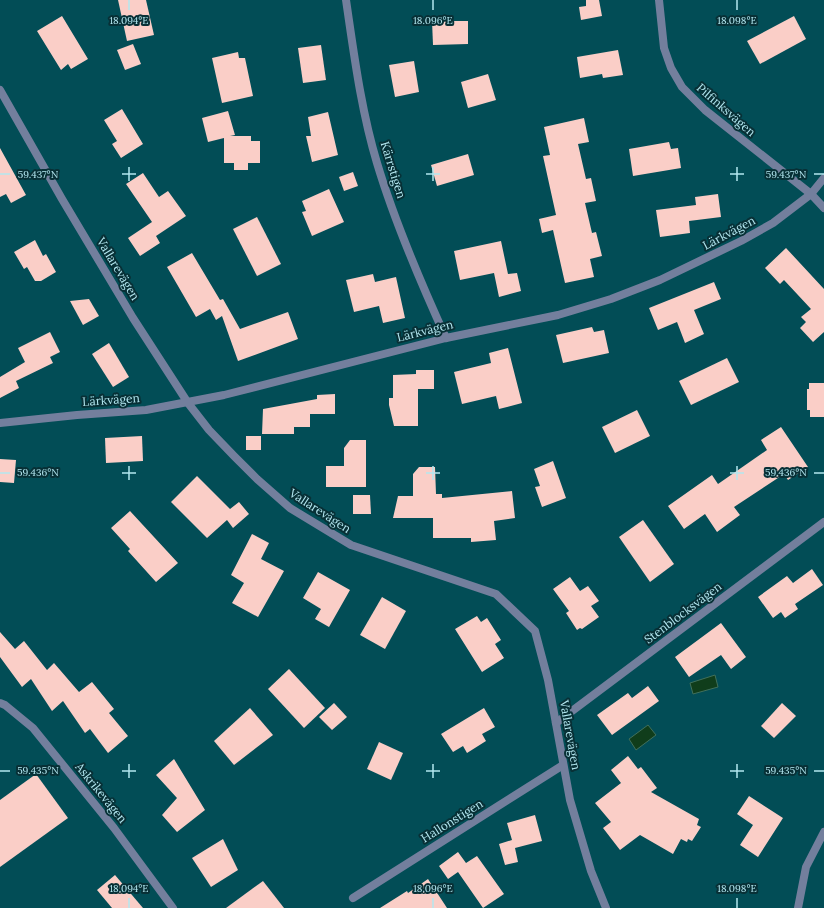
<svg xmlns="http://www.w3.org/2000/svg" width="824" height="908" font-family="Lora,serif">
  <rect width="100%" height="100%" fill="#024d56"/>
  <!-- water -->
  <g fill="#103d1b" stroke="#41705b">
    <path d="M715,675L718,687L693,694L690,683Z"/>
    <path d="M648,725L656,735L636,750L629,739Z"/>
  </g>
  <!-- building -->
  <g fill="#facec7">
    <path d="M118,0H146L154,35L127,41Z"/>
    <path d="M586,0H599L602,16L581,20L579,7L586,6Z"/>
    <path d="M62,16L88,59L71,69L68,64L61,70L37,31Z"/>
    <path d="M794,16L806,39L760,64L747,41Z"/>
    <path d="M432,21H468V44L433,45Z"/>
    <path d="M133,44L141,64L125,70L117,50Z"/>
    <path d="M321,45L326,80L303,83L298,48Z"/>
    <path d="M618,50L623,75L603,78L602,74L580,78L577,57Z"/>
    <path d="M238,52L239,58H245L253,96L222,103L212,58Z"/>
    <path d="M414,61L419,92L395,97L389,65Z"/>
    <path d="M488,74L496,100L468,108L461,82Z"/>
    <path d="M122,109L143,144L121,158L112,144L117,141L104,120Z"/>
    <path d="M228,111L235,135L230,136H251V141H260V163H248V170H234V163H224V138L208,142L202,118Z"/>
    <path d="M328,112L338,155L312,162L306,136H311L308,117Z"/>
    <path d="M584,118L589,142L578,144L586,179L591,178L596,201L585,203L592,233L596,232L602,256L590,259L594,277L565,283L553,230L542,233L539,219L556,215L543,156L550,155L544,127Z"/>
    <path d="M669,142L671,149L678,148L681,168L633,176L629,149Z"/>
    <path d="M0,148L26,195L11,203L6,194L0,197Z"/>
    <path d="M468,154L474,175L437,186L431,165Z"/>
    <path d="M353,172L358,186L344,191L339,177Z"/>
    <path d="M143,173L159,197L168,191L186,216L156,236L160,243L140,256L128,238L152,222L126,184Z"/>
    <path d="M329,189L344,222L312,236L302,212L306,211L302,201Z"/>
    <path d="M718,194L721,217L689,221L690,233L660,237L656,210L696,205L695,197Z"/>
    <path d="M257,217L281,264L257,276L233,229Z"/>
    <path d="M35,240L43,256L46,254L56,272L41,281H35L27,267L24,269L14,252Z"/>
    <path d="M501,241L508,274L517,273L521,291L499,297L494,273L460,280L454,251Z"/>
    <path d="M786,248L824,289V332L813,342L800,328L806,322L801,317L811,309L784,280L780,284L765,268Z"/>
    <path d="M192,253L220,300L223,299L240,329L288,312L298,339L238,361L222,316L216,320L210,309L196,317L167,267Z"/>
    <path d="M373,274L375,282L396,277L405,318L383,323L379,306L354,312L346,280Z"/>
    <path d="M714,282L721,299L694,310L704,334L685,343L677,322L658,330L649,308Z"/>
    <path d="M89,299L99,316L83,325L70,301Z"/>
    <path d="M592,327L594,332L604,330L609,353L563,363L556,335Z"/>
    <path d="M50,332L60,352L50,357L53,363L16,381L19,388L0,398V377L25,362L18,348Z"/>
    <path d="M109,343L129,377L113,387L92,354Z"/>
    <path d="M508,348L522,403L499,409L496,396L462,404L454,372L491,363L489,353Z"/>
    <path d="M727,358L739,382L691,405L679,381Z"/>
    <path d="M416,370H434V389H418V426H394L389,405V398H393V375L416,374Z"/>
    <path d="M809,383H824V417H810V410H807V389H809Z"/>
    <path d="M335,394V414H310V427H294V434H262L263,409L317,399V395Z"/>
    <path d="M637,410L650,436L615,453L602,427Z"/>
    <path d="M781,427L808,467L788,480L784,474L734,507L740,515L717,532L705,514L684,529L668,506L712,475L718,484L767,450L761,440Z"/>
    <path d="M142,436L143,461L106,463L105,438Z"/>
    <rect x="246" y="436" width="15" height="14"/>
    <path d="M350,440H366V487H326V466H344V448Z"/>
    <path d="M0,459L16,460L14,483L0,482Z"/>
    <path d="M553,461L566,498L542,507L535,487L540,486L534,469Z"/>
    <path d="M419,467H435L436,494H442V498L512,491L515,518L494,521L496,540L471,542V538H433V518H393L398,496H413V474Z"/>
    <path d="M197,476L230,509L239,502L249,514L233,528L227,520L207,538L171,502Z"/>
    <path d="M353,495H370L371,514H353Z"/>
    <path d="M130,511L178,563L156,582L128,551L130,549L111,528Z"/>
    <path d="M643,520L674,564L650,582L619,537Z"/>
    <path d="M252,534L269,543L261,559L284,571L258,617L232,603L244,583L231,575Z"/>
    <path d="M812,569L823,585L795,604L798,609L785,618L781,612L773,618L758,597L787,576L793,583Z"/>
    <path d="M318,572L350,590L329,627L315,619L321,609L303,598Z"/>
    <path d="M570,577L580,591L588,586L599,601L591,606L599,617L582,629L580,628L577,630L566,613L569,611L553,589Z"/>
    <path d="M382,597L406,611L385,649L360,635Z"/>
    <path d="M477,616L481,622L487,618L501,640L495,644L504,658L482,672L455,629Z"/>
    <path d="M721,623L746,657L731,669L721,655L689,677L675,657Z"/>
    <path d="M0,632L15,649L24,641L47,670L54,663L79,692L92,682L114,709L109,713L128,736L108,753L90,729L85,733L63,701L52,711L31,679L22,687L0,657Z"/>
    <path d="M289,669L325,708L304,728L268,689Z"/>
    <path d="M648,686L659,701L612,735L597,715L628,693L632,698Z"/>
    <path d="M334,703L347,717L332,730L319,717Z"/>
    <path d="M782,703L796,716L774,738L761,726Z"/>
    <path d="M250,708L273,735L234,765L214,741Z"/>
    <path d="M484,708L495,727L482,734L486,741L467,753L463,746L453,752L441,734Z"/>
    <path d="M379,742L403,753L391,780L367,769Z"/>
    <path d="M628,756L638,769L641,767L657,788L651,792L699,819L697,825L701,827L692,841L688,839L687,842L681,839L673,854L640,835L620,850L603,828L611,822L595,803L621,783L611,770Z"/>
    <path d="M174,759L205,810L177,832L162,815L177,798L156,775Z"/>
    <path d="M36,774L68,818L0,867V800Z"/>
    <path d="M749,796L783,818L758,857L740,845L753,825L737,814Z"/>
    <path d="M535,815L542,841L515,848L518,862L505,865L499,844L512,840L507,823Z"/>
    <path d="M223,839L238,870L211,887L192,858Z"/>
    <path d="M458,852L466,863L477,856L504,894L483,908L458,872L448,879L439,866Z"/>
    <path d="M115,875L143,908H112L97,890Z"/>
    <path d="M428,879L447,908H380L407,891L408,893Z"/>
    <path d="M263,881L284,908H226Z"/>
  </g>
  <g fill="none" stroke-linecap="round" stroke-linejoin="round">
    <!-- minor -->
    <g stroke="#737f9d" stroke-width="8">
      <path d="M346,0C354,54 361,110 377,163C395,223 420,281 446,338"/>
      <path d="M659,0L664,48L671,68L682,87L705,110L811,194L824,208"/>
      <path d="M0,90L62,199L133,318L188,403L209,430L234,456L257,479L290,508L351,545L496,594L535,631L548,680L570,800L591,871L606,908"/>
      <path d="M0,423L77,415L146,410L224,395L446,338L558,315L611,299L660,280L741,241L773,223L811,194L824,178"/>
      <path d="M0,703L5,705L33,728L114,828L173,908"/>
      <path d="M556,723L824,522"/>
      <path d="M353,898L563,765"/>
    </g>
    <!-- tertiary -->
    <path stroke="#737f9d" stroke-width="8" d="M798,908L806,867L824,832"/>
  </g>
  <!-- ticks -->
  <path fill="none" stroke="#b3e7f0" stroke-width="1.5" d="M129,0V10M433,0V10M737,0V10M129,167V181M433,167V181M737,167V181M0,174H10M122,174H136M426,174H440M730,174H744M814,174H824M129,466V480M433,466V480M737,466V480M0,473H10M122,473H136M426,473H440M730,473H744M814,473H824M129,764V778M433,764V778M737,764V778M0,771H10M122,771H136M426,771H440M730,771H744M814,771H824M129,898V908M433,898V908M737,898V908"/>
  <g text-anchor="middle" stroke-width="4" stroke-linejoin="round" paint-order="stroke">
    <!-- street labels -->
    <g font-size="12" fill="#b3e7f0" stroke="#083036">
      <text transform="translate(726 110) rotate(41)" y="4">Pilfinksvägen</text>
      <text transform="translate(393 170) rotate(73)" y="4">Kärrstigen</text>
      <text transform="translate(729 233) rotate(-28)" y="4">Lärkvägen</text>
      <text transform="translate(118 269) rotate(59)" y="4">Vallarevägen</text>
      <text transform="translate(425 331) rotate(-14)" y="4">Lärkvägen</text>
      <text transform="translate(111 400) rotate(-4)" y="4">Lärkvägen</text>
      <text transform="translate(320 511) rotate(33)" y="4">Vallarevägen</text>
      <text transform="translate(683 613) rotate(-37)" y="4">Stenblocksvägen</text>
      <text transform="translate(570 735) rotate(80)" y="4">Vallarevägen</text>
      <text transform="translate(101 793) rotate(51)" y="4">Askrikevägen</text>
      <text transform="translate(452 821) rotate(-32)" y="4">Hallonstigen</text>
    </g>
  </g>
  <g font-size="10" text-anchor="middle" fill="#b3e7f0" stroke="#083036" stroke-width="4" stroke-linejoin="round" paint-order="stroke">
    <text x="129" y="24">18.094°E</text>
    <text x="433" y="24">18.096°E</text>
    <text x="737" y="24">18.098°E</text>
    <text x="38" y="178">59.437°N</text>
    <text x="786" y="178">59.437°N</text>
    <text x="38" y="476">59.436°N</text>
    <text x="786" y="476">59.436°N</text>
    <text x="38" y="774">59.435°N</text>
    <text x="786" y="774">59.435°N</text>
    <text x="129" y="892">18.094°E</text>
    <text x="433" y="892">18.096°E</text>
    <text x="737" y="892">18.098°E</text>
  </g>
</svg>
